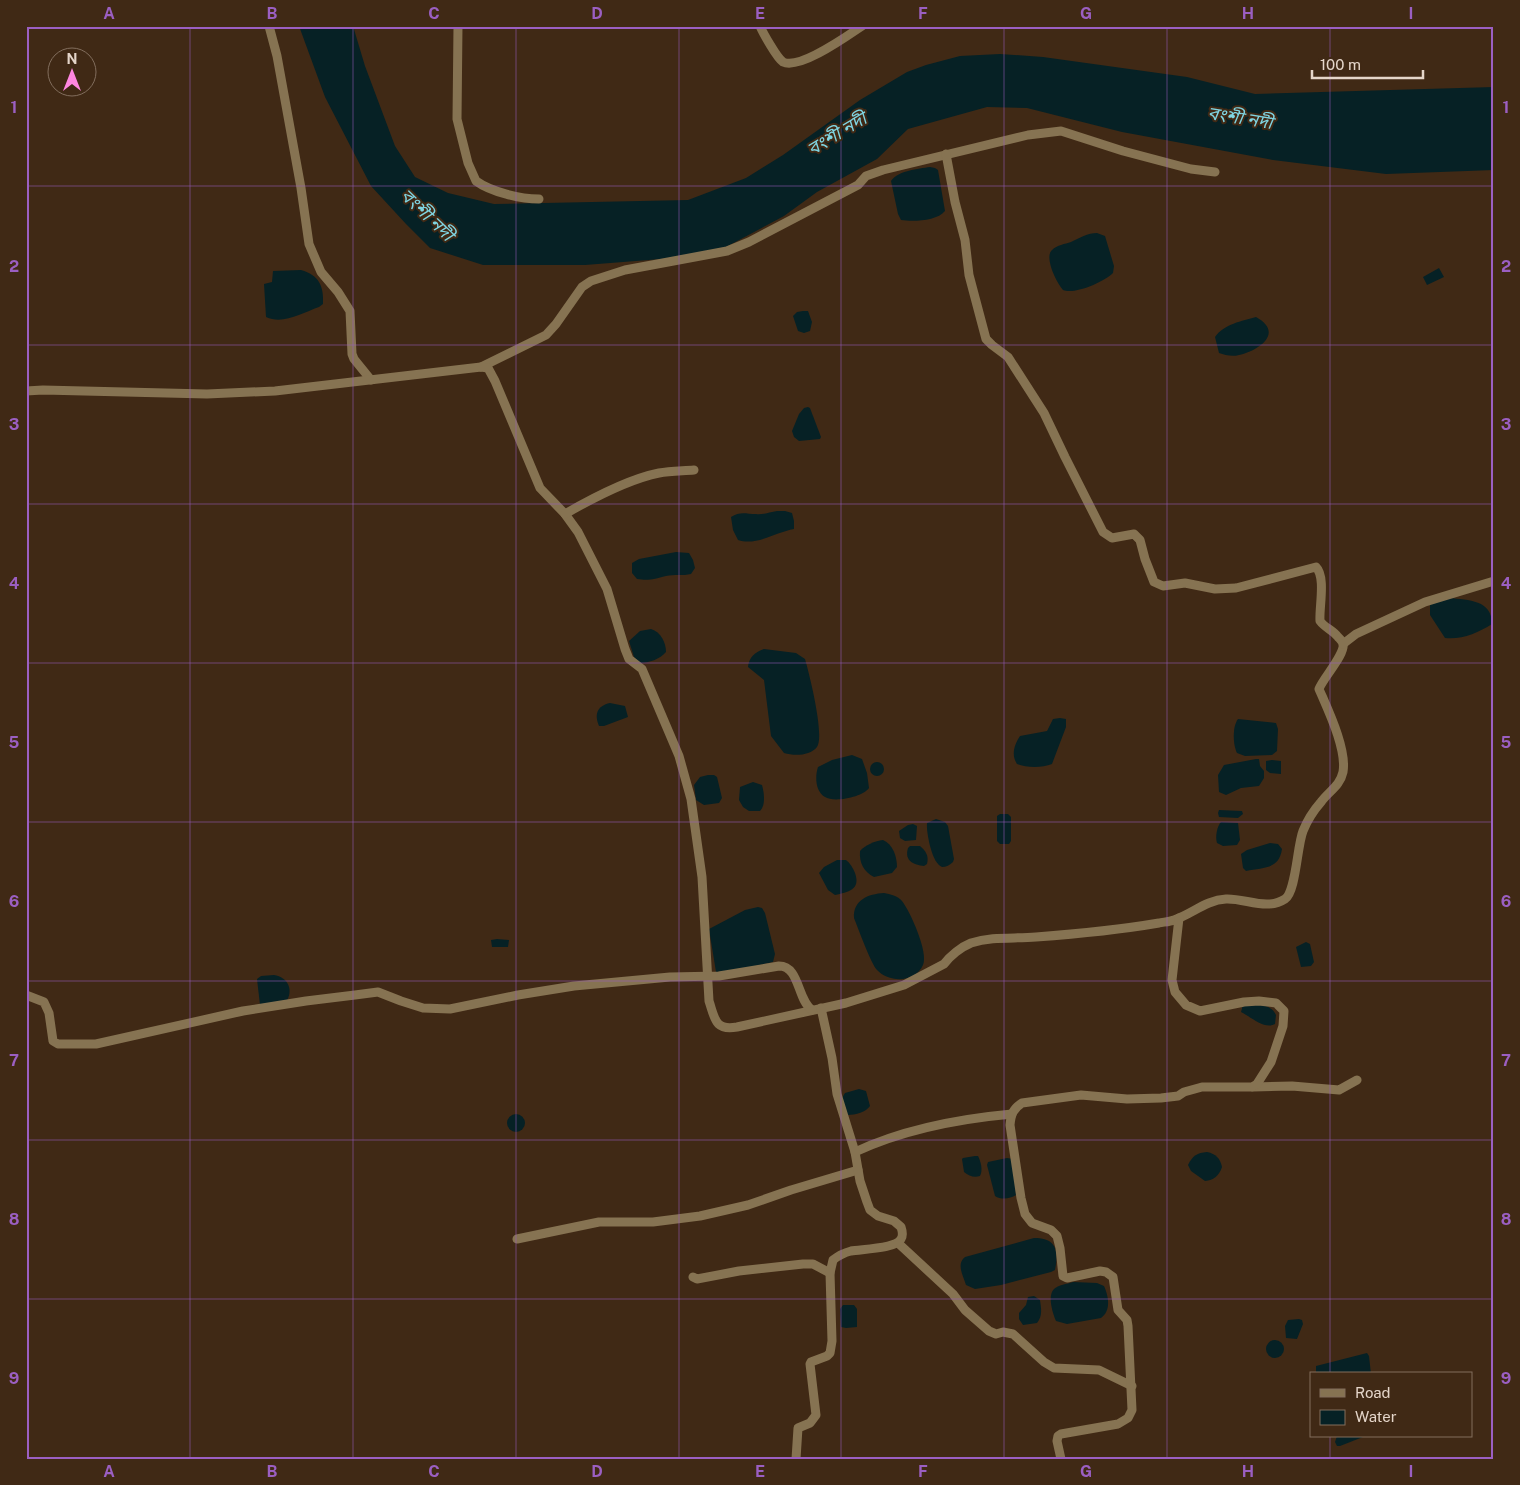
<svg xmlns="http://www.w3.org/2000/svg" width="1520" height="1485" font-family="'Public Sans','Noto Sans Bengali',sans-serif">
  <rect width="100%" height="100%" fill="#402915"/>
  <!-- water -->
  <g fill="#062125">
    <path d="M299,26H353L365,66L395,146L415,177L448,193L494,204L688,200L746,178L783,155L860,100L907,72L926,65L960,56L1000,54L1043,57L1187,77L1255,94L1494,87V170L1386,174L1273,160L1122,132L1027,108L987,107L908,129L877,159L817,192L784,216L726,247L674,258L585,265H483L430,248L406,224L371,186L325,97Z"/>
    <path d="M930,167L935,168L938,170L945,211C937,221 913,222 901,220L898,214L891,181C899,170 918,169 930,167Z"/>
    <path d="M1097,233L1105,236L1114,266L1113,273C1104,282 1074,295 1063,290C1056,282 1044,257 1052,250C1057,245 1065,244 1071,242C1079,238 1088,233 1097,233Z"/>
    <path d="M1439,268L1444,277L1427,285L1423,277Z"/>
    <path d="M301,270C319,275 324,286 323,304L319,307C302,313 283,325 266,317L264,284L272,282L273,271Z"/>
    <path d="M803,311H808L812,322L810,331L804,333L798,331L793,316L797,312Z"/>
    <path d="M1256,317C1285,333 1258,351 1239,355C1232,357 1225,355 1219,353L1215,337C1224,324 1242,321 1256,317Z"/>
    <path d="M808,407L810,408L821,437L820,439L799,441L794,437L792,431L799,414L804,408Z"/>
    <path d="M777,511H785L792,513L794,521V529C776,532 757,546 738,540L733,530L731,517C740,511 746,514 756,514C763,515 770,512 777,511Z"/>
    <path d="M676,552L689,553L693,560L695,568L691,574C683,576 674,574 666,576C654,579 649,581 637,579L632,573V563L639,559Z"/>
    <path d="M1449,598C1469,600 1492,600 1492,624C1478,633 1461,640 1445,638L1430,615V605L1437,600Z"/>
    <path d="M651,629C661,632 666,643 666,652C660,659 649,663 640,663L634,657L629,641L640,631Z"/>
    <path d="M764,649L796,653L805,659C809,673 825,736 817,747C810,756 794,756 784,753L771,736L764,680L748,667C749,657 755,652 764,649Z"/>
    <path d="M610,703L625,706L628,717L604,726H599C594,714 597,706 610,703Z"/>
    <path d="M1060,718L1066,719V727L1052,764C1042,768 1027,768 1017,764C1011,755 1014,745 1020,736L1047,731L1053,719Z"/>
    <path d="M1238,719L1276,723L1278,729L1277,751L1272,755L1245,756L1237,753C1233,745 1232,727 1238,719Z"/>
    <path d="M852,755L862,759L867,773L869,788C863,797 834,803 825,797C815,791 815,776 818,767L832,760Z"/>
    <path d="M1256,759H1259L1260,766L1264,771V778L1259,786L1241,788L1226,795L1219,792L1218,775L1224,765Z"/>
    <path d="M1272,760L1281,761V774L1270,773L1266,770V761Z"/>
    <circle cx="877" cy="769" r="7"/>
    <path d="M708,775H714L717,777L722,798L719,803L704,805L696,800L694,785L700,777Z"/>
    <path d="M753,782L762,785C764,792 766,805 760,811H749L743,807L739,800L740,787Z"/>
    <path d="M1219,810L1242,811L1243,814L1238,818L1219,817L1218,813Z"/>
    <path d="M1000,814H1008L1011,817V841L1009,844H1000L997,841V816Z"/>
    <path d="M936,819L945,822L948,826L954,859L953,862C950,865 946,867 942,867C932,864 926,832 927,823Z"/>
    <path d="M1221,822L1238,823L1240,840L1237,845L1223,846L1217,843C1215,837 1217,826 1221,822Z"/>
    <path d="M913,824L917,826L916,840L905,841L900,838L899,831L908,825Z"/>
    <path d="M883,840C893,844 897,857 897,867L892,873L874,877C864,872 859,863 860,851C865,845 875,841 883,840Z"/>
    <path d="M1270,843L1278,844L1282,849C1279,870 1263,867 1246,871L1243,868L1241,854L1247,850Z"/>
    <path d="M910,846H920C926,851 929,856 927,864L924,866C914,865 904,861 908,848Z"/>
    <path d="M837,860H846C850,863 853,868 855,873C861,890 848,892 835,895L828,890L819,873L824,867Z"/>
    <path d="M884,893C890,894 898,896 902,901C910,911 929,953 923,965C915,983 889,983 877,970C871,964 858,928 854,918C853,900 868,894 884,893Z"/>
    <path d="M758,907L762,908L765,913L775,954L773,962L734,971L716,972L709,929L745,910Z"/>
    <path d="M497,939L509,940L508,947H492L491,940Z"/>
    <path d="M1306,942L1310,944L1314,962L1311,966L1301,967L1296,947Z"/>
    <path d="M274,975C288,977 294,990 286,1002L260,1005L257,979L261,976Z"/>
    <path d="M1243,1005C1254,1005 1270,1002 1276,1015L1275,1024C1265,1030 1251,1017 1241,1012Z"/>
    <path d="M859,1089L866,1091L870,1106C866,1112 856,1115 847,1115L842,1098L845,1093Z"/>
    <circle cx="516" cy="1123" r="9"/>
    <path d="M1207,1152C1216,1154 1220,1158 1222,1167C1219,1176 1214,1180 1205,1181L1191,1171L1188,1165C1193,1155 1197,1153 1207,1152Z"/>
    <path d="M975,1156H978C981,1162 983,1170 980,1176C974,1178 969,1176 964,1172L962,1159L963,1158Z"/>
    <path d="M1007,1158L1013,1159L1016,1195C1010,1199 1001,1200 995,1196L987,1165L988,1162Z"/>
    <path d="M1034,1238C1056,1238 1059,1250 1055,1270L1051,1272L1001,1285L975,1289L966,1285C963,1275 956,1264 965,1257Z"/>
    <path d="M1073,1282L1097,1283L1104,1286C1109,1297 1111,1311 1101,1318L1067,1324L1056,1321C1053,1314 1047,1296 1054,1289C1058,1285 1067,1284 1073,1282Z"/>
    <path d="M1034,1296L1040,1300C1041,1308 1043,1316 1037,1323L1023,1325L1019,1319V1313L1026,1305L1028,1297Z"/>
    <path d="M843,1305H854L857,1309V1327L846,1328L841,1327L840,1309Z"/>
    <path d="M1299,1319L1302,1320L1303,1324L1297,1339L1286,1338L1285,1326L1288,1320Z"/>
    <circle cx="1275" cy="1349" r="9"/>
    <path d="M1367,1353L1369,1356L1371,1374H1316V1366Z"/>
    <path d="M1337,1436H1363V1437L1340,1446H1337L1335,1442Z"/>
  </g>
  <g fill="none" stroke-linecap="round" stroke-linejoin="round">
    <!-- minor -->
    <g stroke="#867352" stroke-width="9">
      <path d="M269,26L277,56L301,188L309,244L321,272L338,292L350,311L352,354L354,359L371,380"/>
      <path d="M458,26L457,119L468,163L476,181C491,192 521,199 539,199"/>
      <path d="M760,26C763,33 777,58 783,62C800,70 847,36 862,26"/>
      <path d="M481,367L546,335L556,324L582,287L591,281L625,270L727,251L749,242L858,185L866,176L883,170L1028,135L1061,131L1123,151L1191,169L1215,172"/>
      <path d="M26,391L43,390L207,394L275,391L481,367L488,368L495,381L540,488L565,514L578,532L607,589L625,649L629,659L642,669L679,756L691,799L702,877L709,1001C715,1019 715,1031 737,1027L846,1003L904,985L944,964C950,956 961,947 971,943C993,936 1014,939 1036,937C1077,934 1118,930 1159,923C1163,922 1169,922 1174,920C1192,914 1206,900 1226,899C1245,898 1267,911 1285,899C1296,892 1297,846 1303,831C1307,821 1314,810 1321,802C1329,791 1340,786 1343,772C1347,749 1328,710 1319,689C1323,678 1346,654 1343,643C1342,641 1340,639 1338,637C1333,630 1325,628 1320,621C1319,607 1326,577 1316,567L1236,588L1215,589L1185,583L1163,586L1154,582L1145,559L1140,540L1134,534L1112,538L1103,532L1065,457L1044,413L1008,357L992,345L986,339L969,275L965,240L955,202L946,154"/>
      <path d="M565,514C591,499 629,479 659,473C670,471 682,471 694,470"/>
      <path d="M1343,644L1356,634L1425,602L1494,581"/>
      <path d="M26,995L44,1002L49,1013L53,1041L58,1044H96L243,1011L306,1001L355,995L378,992L401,1001L423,1008L450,1009L518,995L574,986L670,977L719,976L779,966C800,966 797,1000 812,1010"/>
      <path d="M1253,1087L1292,1086L1339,1090L1357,1080"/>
      <path d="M855,1152C904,1129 957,1119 1012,1114"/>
      <path d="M517,1239L599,1222H653L700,1216L748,1205L791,1190L858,1170"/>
      <path d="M898,1243L953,1294L965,1310L989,1331L996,1334L1003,1332L1013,1334L1044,1362L1054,1368L1099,1370L1132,1386"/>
      <path d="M693,1277L697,1279L739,1271L803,1264H813L830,1273"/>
      <path d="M796,1459L798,1428L810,1423L816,1415L810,1364L811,1362L827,1356L830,1353L832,1341L830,1273L833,1260C838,1256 843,1253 851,1251C861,1249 896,1249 901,1239C903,1236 902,1230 901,1227L894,1221L878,1216L870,1210L867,1202L860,1181L855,1152L837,1094L832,1058L821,1008"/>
      <path d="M1061,1459L1057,1441L1058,1436L1061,1434L1118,1424L1128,1418L1132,1410L1128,1326L1127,1320L1118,1310L1113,1277L1106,1272L1100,1271L1067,1278L1063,1276L1060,1248L1057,1236L1051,1230L1032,1223L1025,1214L1021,1198L1010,1125C1011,1114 1013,1109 1022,1103L1081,1095L1127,1099L1161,1098L1178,1096L1184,1092L1202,1087H1252L1257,1084L1271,1062L1283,1026L1284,1011L1276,1003L1259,1001L1244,1002L1200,1011L1186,1005L1175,992L1172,980L1179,918"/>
    </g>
  </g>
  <!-- grid -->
  <path fill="none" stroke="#9b5fc2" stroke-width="1" stroke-opacity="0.55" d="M190,26V1459M353,26V1459M516,26V1459M679,26V1459M841,26V1459M1004,26V1459M1167,26V1459M1330,26V1374M26,186H1494M26,345H1494M26,504H1494M26,663H1494M26,822H1494M26,981H1494M26,1140H1494M26,1299H1494M1330,1436V1459"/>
  <g text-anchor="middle" stroke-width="4" stroke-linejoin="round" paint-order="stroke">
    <!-- water labels -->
    <g font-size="18" font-style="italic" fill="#7fd5e2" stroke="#402915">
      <text transform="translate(1240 118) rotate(9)" y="6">বংশী নদী</text>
      <text transform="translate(837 134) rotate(-31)" y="6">বংশী নদী</text>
      <text transform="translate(427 215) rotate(44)" y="6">বংশী নদী</text>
    </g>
  </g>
  <!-- border -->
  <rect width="1520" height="1485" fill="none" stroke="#402915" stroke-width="55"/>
  <!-- legend -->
  <rect x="1310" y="1372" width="162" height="65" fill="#402915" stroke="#826e5d"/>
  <rect x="1320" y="1389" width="25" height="8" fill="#867352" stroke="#826e5d"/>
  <text x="1355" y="1398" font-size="15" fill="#e5d6ca">Road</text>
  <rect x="1320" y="1410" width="25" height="15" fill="#062125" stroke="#826e5d"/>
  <text x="1355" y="1422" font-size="15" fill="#e5d6ca">Water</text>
  <!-- north arrow -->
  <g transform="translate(72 72)"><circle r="24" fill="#402915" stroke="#826e5d"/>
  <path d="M0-4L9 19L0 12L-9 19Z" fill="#fe86e0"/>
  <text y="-8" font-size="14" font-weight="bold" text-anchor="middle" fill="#e5d6ca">N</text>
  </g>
  <!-- scale -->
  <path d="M1312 70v8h111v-8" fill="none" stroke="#e5d6ca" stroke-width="2.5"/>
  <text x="1320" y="70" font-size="15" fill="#e5d6ca" stroke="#402915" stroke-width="4" paint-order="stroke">100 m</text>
  <rect x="28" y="28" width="1464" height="1430" fill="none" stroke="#9b5fc2" stroke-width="2"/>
  <g font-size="16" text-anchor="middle" font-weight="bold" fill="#9b5fc2">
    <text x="109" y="19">A</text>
    <text x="272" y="19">B</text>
    <text x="434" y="19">C</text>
    <text x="597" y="19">D</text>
    <text x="760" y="19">E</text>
    <text x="923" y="19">F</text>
    <text x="1086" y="19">G</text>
    <text x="1248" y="19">H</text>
    <text x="1411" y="19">I</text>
    <text x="14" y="113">1</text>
    <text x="1506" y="113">1</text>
    <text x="14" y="272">2</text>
    <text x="1506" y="272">2</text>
    <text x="14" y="430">3</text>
    <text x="1506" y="430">3</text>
    <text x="14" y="589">4</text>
    <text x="1506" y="589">4</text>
    <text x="14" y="748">5</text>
    <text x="1506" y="748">5</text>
    <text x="14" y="907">6</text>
    <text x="1506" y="907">6</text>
    <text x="14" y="1066">7</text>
    <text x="1506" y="1066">7</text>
    <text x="14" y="1225">8</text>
    <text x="1506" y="1225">8</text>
    <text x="14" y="1384">9</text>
    <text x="1506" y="1384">9</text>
    <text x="109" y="1477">A</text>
    <text x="272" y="1477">B</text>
    <text x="434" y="1477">C</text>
    <text x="597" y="1477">D</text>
    <text x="760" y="1477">E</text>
    <text x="923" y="1477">F</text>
    <text x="1086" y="1477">G</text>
    <text x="1248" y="1477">H</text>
    <text x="1411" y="1477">I</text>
  </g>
</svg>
